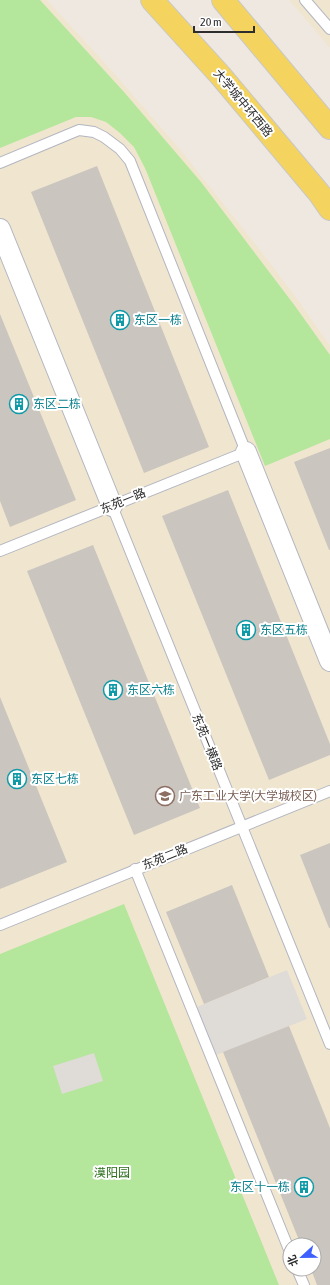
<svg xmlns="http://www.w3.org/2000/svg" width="330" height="1285" font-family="'Asap Condensed','Noto Sans SC',sans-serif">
  <rect width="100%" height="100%" fill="#efe8e0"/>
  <!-- education -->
  <g fill="#f0e6cf" fill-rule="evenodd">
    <path d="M0,0H47L113,72L183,153L267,259L298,300L330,346V1285H0ZM290,1245H314V1269H290Z"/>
    <path d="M289,0H330V48L298,10Z"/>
  </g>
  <!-- green -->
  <g fill="#b4e69c">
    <path d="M0,0H40L124,92L201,182L295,306L330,355V439L265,466L145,168L134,147L120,133L106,122L91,117H76L0,148Z"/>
    <path d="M124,904L279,1285H0V954Z"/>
  </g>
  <!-- plaza -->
  <g fill="#dfdbd7">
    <path d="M287,970L307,1019L211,1057L192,1009Z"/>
    <path d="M94,1053L103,1081L62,1094L53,1066Z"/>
  </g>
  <!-- building -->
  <g fill="#cac5bf">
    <path d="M97,166L209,447L144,473L31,192Z"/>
    <path d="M0,314L76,500L10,527L0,501Z"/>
    <path d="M330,448V550H329L294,462Z"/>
    <path d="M228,490L330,744V755L269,780L162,516Z"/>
    <path d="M93,545L200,808L134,835L27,571Z"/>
    <path d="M0,697L67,862L0,889Z"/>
    <path d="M330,843V928H329L300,855Z"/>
    <path d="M232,885L269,977L204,1004L166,912Z"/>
    <path d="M289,1026L330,1128V1285H317L311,1269H314V1245H301L223,1052Z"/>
  </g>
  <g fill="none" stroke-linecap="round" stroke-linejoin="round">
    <!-- service casing -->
    <g stroke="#b3b6c1" stroke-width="12">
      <g id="service">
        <path d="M305,0L330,29"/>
        <path d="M0,163L79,130L94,132L104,137L120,149L130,161L246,452L0,551"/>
        <path d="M112,506L330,1044"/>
        <path d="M135,869L290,1252"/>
        <path d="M0,925L330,791"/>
        <path d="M297,1269L304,1285"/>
      </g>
    </g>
    <!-- minor casing -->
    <g stroke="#b3b6c1" stroke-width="22">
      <g id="minor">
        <path d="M0,229L112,506"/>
        <path d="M246,452L330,661"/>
      </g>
    </g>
    <!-- primary casing -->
    <g stroke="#c8c8c8" stroke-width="24">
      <g id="primary">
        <path d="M152,0L220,75L319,193L330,209"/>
        <path d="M223,0L330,128"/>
      </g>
    </g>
    <!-- service -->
    <use href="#service" stroke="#fff" stroke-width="10"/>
    <!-- minor -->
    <use href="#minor" stroke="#fff" stroke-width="20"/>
    <!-- primary -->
    <use href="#primary" stroke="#f4d35f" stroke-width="22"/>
  </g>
  <!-- icons -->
  <defs>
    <g id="building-ring" transform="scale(1)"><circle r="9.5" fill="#fff" stroke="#0f9aa8" stroke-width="1.5"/><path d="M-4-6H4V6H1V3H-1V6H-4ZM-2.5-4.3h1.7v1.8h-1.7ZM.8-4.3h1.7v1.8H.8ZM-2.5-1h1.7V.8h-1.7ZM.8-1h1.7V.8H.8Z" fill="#0f9aa8"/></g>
    <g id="university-ring" transform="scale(1)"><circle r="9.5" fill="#fff" stroke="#8d6e63" stroke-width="1.5"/><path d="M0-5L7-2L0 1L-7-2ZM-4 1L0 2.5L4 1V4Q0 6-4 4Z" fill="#8d6e63"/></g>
  </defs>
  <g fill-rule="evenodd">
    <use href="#building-ring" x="120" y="320"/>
    <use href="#building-ring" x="19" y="404"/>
    <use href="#building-ring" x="246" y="630"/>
    <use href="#building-ring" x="113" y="690"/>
    <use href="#building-ring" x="17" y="779"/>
    <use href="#university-ring" x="165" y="796"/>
    <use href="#building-ring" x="304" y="1187"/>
  </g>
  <g text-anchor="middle" stroke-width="4" stroke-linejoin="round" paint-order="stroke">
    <!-- street labels -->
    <g font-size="12" fill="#2d2d2d" stroke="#fff">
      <text transform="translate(243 103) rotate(50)" y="4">大学城中环西路</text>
      <text transform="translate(123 501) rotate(-22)" y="4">东苑一路</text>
      <text transform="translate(207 742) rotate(68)" y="4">东苑一横路</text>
      <text transform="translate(165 857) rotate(-22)" y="4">东苑二路</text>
    </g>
    <!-- culture labels -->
    <g font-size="12" fill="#0d838f" stroke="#fff" text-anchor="start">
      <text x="134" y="324">东区一栋</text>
      <text x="33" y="408">东区二栋</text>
      <text x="260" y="634">东区五栋</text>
      <text x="127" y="694">东区六栋</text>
      <text x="31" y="783">东区七栋</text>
      <text x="290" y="1191" text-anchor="end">东区十一栋</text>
    </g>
    <!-- education labels -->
    <g font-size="12" fill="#785e54" stroke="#fff" text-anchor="start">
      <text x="179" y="800">广东工业大学(大学城校区)</text>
    </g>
    <!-- park labels -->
    <g font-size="12" fill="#2a6e19" stroke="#fff">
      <text x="112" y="1177">漠阳园</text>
    </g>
  </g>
  <!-- north arrow -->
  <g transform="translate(302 1257) rotate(248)"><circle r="19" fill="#ffffff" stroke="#ababab"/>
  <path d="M0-3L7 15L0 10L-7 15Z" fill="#3d60fe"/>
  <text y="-6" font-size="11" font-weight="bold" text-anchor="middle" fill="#2d2d2d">北</text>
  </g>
  <!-- scale -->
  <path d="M194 26v6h60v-6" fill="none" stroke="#2d2d2d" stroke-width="2"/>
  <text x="200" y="26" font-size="12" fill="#2d2d2d" stroke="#ffffff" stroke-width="3" paint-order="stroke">20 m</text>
</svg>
